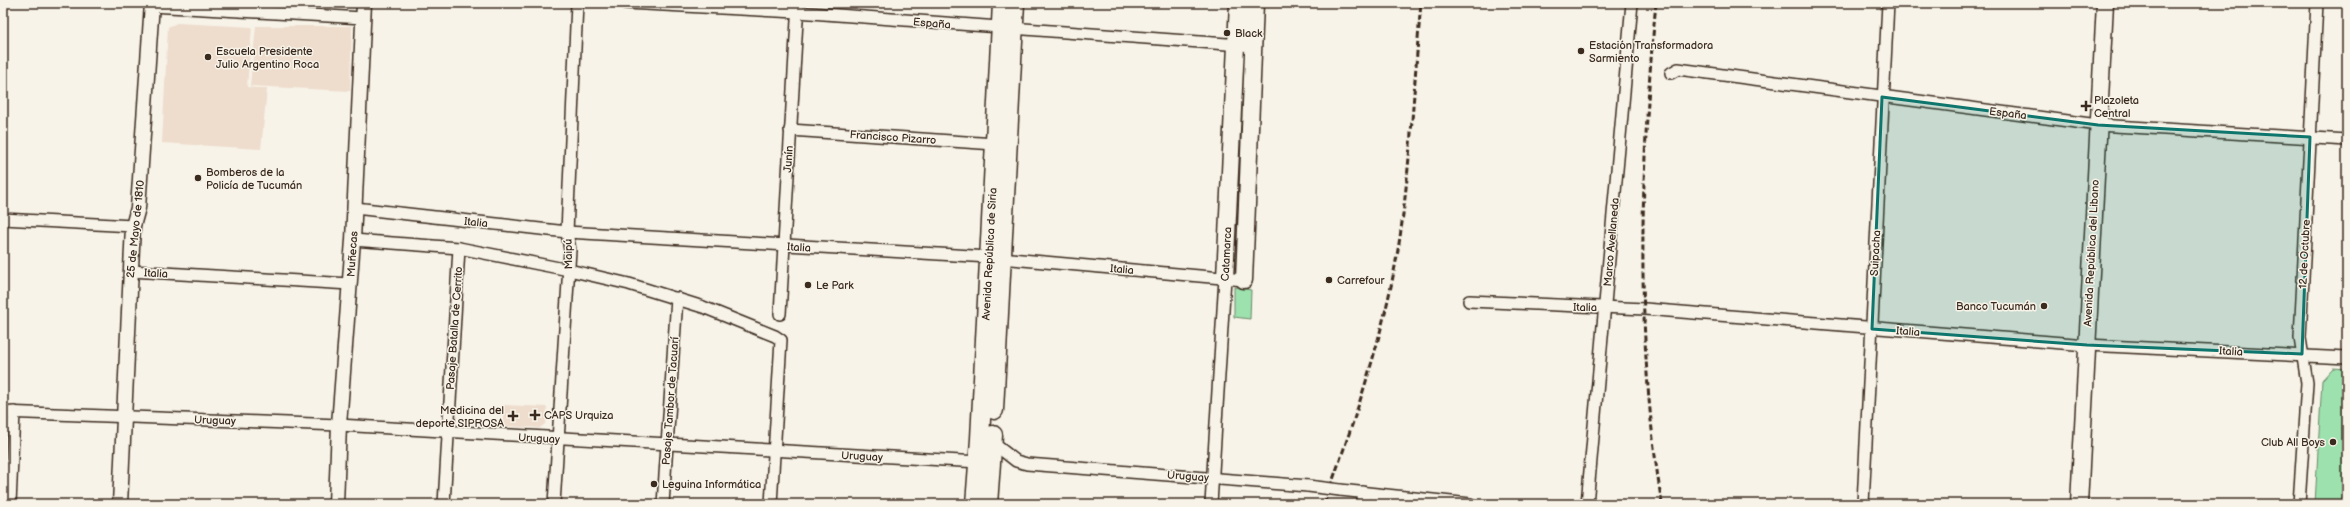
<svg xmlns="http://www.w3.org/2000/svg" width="2350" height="507" font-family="'Balsamiq Sans',sans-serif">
  <rect width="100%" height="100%" fill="#f7f3e8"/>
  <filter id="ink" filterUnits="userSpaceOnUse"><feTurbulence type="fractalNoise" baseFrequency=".025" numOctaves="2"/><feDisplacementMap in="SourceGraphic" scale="8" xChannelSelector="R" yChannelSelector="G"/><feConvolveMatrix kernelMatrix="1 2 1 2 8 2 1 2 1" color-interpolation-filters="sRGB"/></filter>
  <g filter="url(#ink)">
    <!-- built -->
    <g fill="#eedccd">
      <path d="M177,23L252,27L247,87L267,89L261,149L162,143L168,27Z"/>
      <path d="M256,26H352L350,91L250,86Z"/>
      <path d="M504,405L547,407L546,423L540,428L503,426Z"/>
    </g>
    <!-- green -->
    <g fill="#9de2ae" stroke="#6c8666">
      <path d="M1234,287L1251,290L1250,319L1234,317Z"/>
      <path d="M2333,368L2347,369V504H2315L2322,380Z"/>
    </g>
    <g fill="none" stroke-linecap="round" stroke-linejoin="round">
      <!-- minor casing -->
      <g stroke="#3b2a1e" stroke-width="14">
        <g id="minor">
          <path d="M626,3L797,12L1254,46"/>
          <path d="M151,6L363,18"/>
          <path d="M1245,13V37L1249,46"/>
          <path d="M1671,73L1678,69L2098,125L2347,140"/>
          <path d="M790,130L995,144"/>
          <path d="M355,208L567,232L989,257L1244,280"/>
          <path d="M3,219L133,226"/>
          <path d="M353,240L459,248L569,270L629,284L703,307L775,336L781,340L771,504"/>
          <path d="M131,271L350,284"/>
          <path d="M1469,301L1645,309L2087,345L2347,358"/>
          <path d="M780,314L798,3"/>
          <path d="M3,412L339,425L979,462"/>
          <path d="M988,445L993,443L1016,461L1027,464L1308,486"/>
          <path d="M1340,490L1470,504"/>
          <path d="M1363,492L1364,504"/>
          <path d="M10,504L14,412"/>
          <path d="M444,504L459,248"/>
          <path d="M554,504L570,250L567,232L577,3"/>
          <path d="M663,504L677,298"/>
          <path d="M1211,504L1225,278"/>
          <path d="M1587,504L1632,3"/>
          <path d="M1863,504L1888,3"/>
          <path d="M2299,504L2307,383L2300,338L2317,3"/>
        </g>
      </g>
      <!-- tertiary casing -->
      <g stroke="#3b2a1e" stroke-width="17">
        <g id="tertiary">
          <path d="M120,504L133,226L138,208L152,3"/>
          <path d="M336,504L339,425L353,240L364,3"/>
        </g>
      </g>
      <!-- secondary casing -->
      <g stroke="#3b2a1e" stroke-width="19">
        <g id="secondary">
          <path d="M1225,278L1238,3"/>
          <path d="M1244,280L1255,3"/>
          <path d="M2079,504L2105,3"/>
        </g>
      </g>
      <!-- primary casing -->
      <g stroke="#3b2a1e" stroke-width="21">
        <g id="primary">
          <path d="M994,410L1015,3"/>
          <path d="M975,504L980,439L1002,3"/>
          <path d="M988,504L993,435"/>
        </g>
      </g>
      <!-- minor -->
      <use href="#minor" stroke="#f7f3e8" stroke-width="11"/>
      <!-- tertiary -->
      <use href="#tertiary" stroke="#f7f3e8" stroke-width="14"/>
      <!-- secondary -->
      <use href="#secondary" stroke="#f7f3e8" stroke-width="16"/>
      <!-- primary -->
      <use href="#primary" stroke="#f7f3e8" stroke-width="18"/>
      <!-- rail -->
      <g stroke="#3b2a1e" stroke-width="3" stroke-dasharray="6 3" stroke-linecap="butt">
        <path d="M1656,3C1640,169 1635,339 1662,504"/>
        <path d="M1324,504C1356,417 1386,329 1400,237C1411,160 1414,81 1421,3"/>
      </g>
      <!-- minor-bridge casing -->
      <g stroke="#3b2a1e" stroke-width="14" stroke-linecap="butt">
        <path id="minor-bridge" d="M1308,486L1340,490"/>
      </g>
      <!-- minor-bridge -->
      <use href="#minor-bridge" stroke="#f7f3e8" stroke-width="11"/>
    </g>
  </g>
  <!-- marked area -->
  <path fill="#0f766e" fill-opacity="0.2" stroke="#0f766e" stroke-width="3" stroke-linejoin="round" d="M1882,97L2098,125L2310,137L2302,354L2087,345L1872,329Z"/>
  <!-- markers -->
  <g fill="#3b2a1e" stroke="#f7f3e8" stroke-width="1.5">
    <circle cx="1227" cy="33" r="4"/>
    <circle cx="1581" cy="51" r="4"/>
    <circle cx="208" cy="57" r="4"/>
    <path d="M2084 100h4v4h4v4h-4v4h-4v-4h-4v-4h4z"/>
    <circle cx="198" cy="178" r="4"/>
    <circle cx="1329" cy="280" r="4"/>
    <circle cx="808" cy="285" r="4"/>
    <circle cx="2044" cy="306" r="4"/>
    <path d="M533 409h4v4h4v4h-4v4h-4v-4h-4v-4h4z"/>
    <path d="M511 410h4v4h4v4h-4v4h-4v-4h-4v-4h4z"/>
    <circle cx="2333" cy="442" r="4"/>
    <circle cx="654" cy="484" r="4"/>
  </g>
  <g text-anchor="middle" stroke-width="3" stroke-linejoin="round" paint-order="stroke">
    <!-- street labels -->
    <g font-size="11" fill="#3b2a1e" stroke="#f7f3e8">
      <text transform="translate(932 23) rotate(5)" y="4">España</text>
      <text transform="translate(2008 113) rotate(7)" y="4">España</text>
      <text transform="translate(893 137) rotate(4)" y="4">Francisco Pizarro</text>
      <text transform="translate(788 159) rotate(-86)" y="4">Junín</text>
      <text transform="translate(476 222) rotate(6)" y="4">Italia</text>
      <text transform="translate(135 229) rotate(-84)" y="4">25 de Mayo de 1810</text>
      <text transform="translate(1611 242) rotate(-85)" y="4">Marco Avellaneda</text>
      <text transform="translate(799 247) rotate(3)" y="4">Italia</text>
      <text transform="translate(1875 253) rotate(-87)" y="4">Suipacha</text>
      <text transform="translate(2091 253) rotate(-87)" y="4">Avenida República del Libano</text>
      <text transform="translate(352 254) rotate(-86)" y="4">Muñecas</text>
      <text transform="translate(568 254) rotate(-91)" y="4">Maipú</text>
      <text transform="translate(989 254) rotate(-87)" y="4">Avenida República de Siria</text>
      <text transform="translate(1226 254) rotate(-87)" y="4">Catamarca</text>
      <text transform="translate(2304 254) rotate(-87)" y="4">12 de Octubre</text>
      <text transform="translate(1122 269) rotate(5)" y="4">Italia</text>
      <text transform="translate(156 273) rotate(3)" y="4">Italia</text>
      <text transform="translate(1585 307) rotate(1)" y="4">Italia</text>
      <text transform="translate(454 328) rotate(-86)" y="4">Pasaje Batalla de Cerrito</text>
      <text transform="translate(1908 331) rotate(4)" y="4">Italia</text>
      <text transform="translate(2231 351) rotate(3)" y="4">Italia</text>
      <text transform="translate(670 401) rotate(-86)" y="4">Pasaje Tambor de Tacuarí</text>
      <text transform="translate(215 420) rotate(2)" y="4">Uruguay</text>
      <text transform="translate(539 438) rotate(3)" y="4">Uruguay</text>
      <text transform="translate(862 456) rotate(3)" y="4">Uruguay</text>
      <text transform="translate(1188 476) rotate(4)" y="4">Uruguay</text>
    </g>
    <!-- poi labels -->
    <g font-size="11" fill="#3b2a1e" stroke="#f7f3e8" text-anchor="start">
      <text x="1235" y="37">Black</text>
      <text x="1589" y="49">Estación Transformadora<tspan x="1589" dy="13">Sarmiento</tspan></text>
      <text x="216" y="55">Escuela Presidente<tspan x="216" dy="13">Julio Argentino Roca</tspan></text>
      <text x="2094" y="104">Plazoleta<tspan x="2094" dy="13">Central</tspan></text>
      <text x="206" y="176">Bomberos de la<tspan x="206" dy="13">Policía de Tucumán</tspan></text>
      <text x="1337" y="284">Carrefour</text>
      <text x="816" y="289">Le Park</text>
      <text x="2036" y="310" text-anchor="end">Banco Tucumán</text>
      <text x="504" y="414" text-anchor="end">Medicina del<tspan x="504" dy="13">deporte SIPROSA</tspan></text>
      <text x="544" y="419">CAPS Urquiza</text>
      <text x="2325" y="446" text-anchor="end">Club All Boys</text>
      <text x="662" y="488">Leguina Informática</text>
    </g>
  </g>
  <!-- margin -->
  <rect width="2350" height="507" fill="none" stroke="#f7f3e8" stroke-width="16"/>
  <rect x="8" y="8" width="2334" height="491" fill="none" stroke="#3b2a1e" stroke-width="1.5" filter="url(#ink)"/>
</svg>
